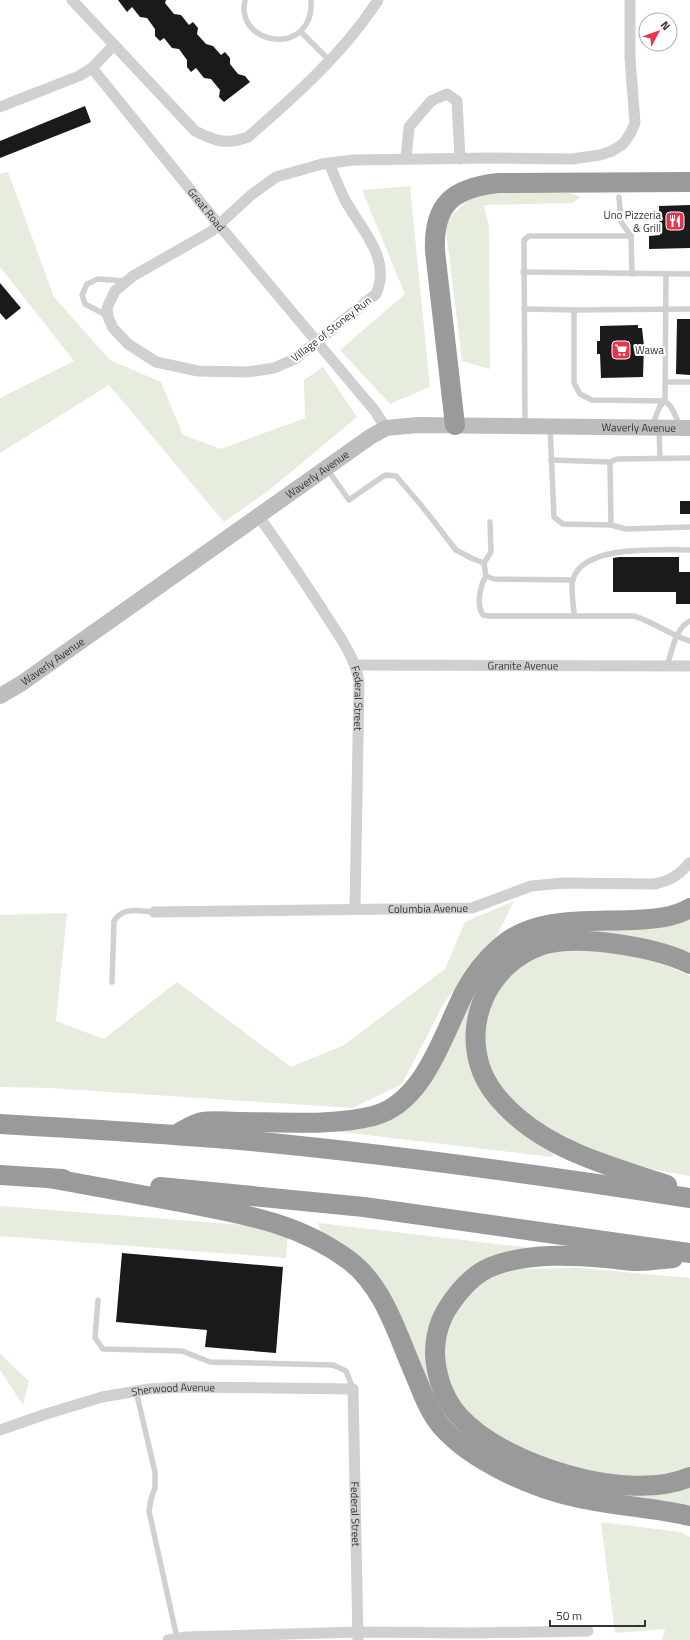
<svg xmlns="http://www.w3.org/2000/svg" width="690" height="1640" font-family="'Titillium Web',sans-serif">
  <rect width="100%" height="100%" fill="#fff"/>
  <!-- green -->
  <g fill="#e6ecde">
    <path d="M8,172L54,297L110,360L161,382L183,435L221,449L305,418L304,380L323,367L357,417L268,491L224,522L109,385L0,453V398L74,361L0,267V174Z"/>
    <path d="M410,186L430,387L390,404L340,350L405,294L362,190Z"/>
    <path d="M492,191L570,193L581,197L572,203L484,205L489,227L490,369L462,361L445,222L471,197Z"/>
    <path d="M514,901L497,935L444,1003L402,1084L352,1108L50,1088L0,1087V915L67,913L56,1021L104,1039L177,982L291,1067L344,1045L445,969L465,922Z"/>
    <path d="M690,917V956C615,926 506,913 473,1006C464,1030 467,1063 480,1085C500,1116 525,1131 553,1153L552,1157L325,1130C345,1128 367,1128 385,1120C432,1100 456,1030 475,986C516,921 569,930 636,927C654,926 674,925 690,917Z"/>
    <path d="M560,950C583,950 606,950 628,954C650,958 670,967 690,976V1176L652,1169L601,1155L541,1126L513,1102L491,1072L486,1055L485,1020L496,991L523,963L540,956Z"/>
    <path d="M0,1206L257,1226L288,1234L286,1258L0,1236Z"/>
    <path d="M318,1223L541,1249L538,1252C523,1253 507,1253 493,1258C488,1260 482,1265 477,1268C426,1298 412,1366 448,1415C485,1464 586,1494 645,1493C661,1493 675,1489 690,1485V1508C664,1501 636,1500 609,1496C568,1489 529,1476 493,1456C473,1445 452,1431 440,1411C418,1375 410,1332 388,1295C377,1275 358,1255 339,1243C330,1238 320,1234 318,1223Z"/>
    <path d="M581,1268L690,1278V1469L659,1478L622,1477L576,1469L534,1454L494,1433L477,1422L453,1393L443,1359L446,1330L466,1295L490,1277L520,1269Z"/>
    <path d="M0,1354L29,1381L23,1405L0,1370Z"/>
    <path d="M601,1522L680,1532L690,1537V1640H662L665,1629L615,1633Z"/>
  </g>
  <!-- building -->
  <g fill="#1a1a1a">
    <path d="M118,0H166L165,3L174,14L181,15L189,25L193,22L198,28L197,34L206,44L213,46L221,55L225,52L230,58V64L238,74L245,76L250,82L224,102L219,97L220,90L211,79L204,78L196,68L191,72L187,67V60L179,49L172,48L164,38L160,41L155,36V29L147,18L140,17L132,7L127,12Z"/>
    <path d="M85,106L91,122L0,158V141Z"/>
    <path d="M690,205V248L649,249V236L660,235L659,206Z"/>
    <path d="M0,283L21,308L6,320L0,313Z"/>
    <path d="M677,319H690V375L676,374Z"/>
    <path d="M638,325V328H642L644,346L643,377L601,378L600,354H597V341H600V326Z"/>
    <rect x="680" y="501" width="10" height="13"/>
    <path d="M619,557H679V572H690V604H676V592H613V558Z"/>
    <path d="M122,1253L283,1267L276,1353L205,1347L207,1330L116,1322Z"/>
  </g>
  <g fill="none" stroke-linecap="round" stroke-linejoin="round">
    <!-- lane -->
    <g stroke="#d0d0d0" stroke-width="5.5">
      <path d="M245,0C234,46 315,58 311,0"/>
      <path d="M301,32L330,61"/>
      <path d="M631,236L632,274"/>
      <path d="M523,272L690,274"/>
      <path d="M524,309L574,310"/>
      <path d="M108,316L85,304L82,295L87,284L98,279L126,281"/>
      <path d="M666,382H690"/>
      <path d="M680,425C674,416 674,407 665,401L592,400L580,394L574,383V310L690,309"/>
      <path d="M525,426L524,240L529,236H631L621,222L619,197"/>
      <path d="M652,426L660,406L665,401L666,274"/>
      <path d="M550,427L554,517L563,524L611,525"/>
      <path d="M659,429L660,458"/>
      <path d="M551,460L610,462L617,459L690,458"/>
      <path d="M610,462L611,525L626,529L690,527"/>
      <path d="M327,469L349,500L382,477L386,475L396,476L421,505L456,550L471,558L484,563"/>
      <path d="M486,576L484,563L491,552L490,522"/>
      <path d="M573,580L494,579L486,576C480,586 476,605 483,615L489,616H634C654,622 670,635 690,641"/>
      <path d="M574,616C574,605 570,589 573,579C584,544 661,550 690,550"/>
      <path d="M667,666C672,652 675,628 690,621"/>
      <path d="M112,982L114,921C123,906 139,911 154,912"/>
      <path d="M98,1300L95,1338L103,1349L182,1351L210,1362L333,1365L346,1371L353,1389"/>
      <path d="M136,1391L155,1472V1488L151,1499L149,1511L177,1638"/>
    </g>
    <!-- street -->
    <g stroke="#d0d0d0" stroke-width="11">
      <path d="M72,0L195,131C215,141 226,145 248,137C295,96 344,53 378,0"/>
      <path id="s1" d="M92,68L219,225L375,411L386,428"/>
      <path d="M0,107L79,76L92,68L114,45"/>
      <path d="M406,159L409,127L431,101L447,94L457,101L460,159"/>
      <path d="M329,163C334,175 339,188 345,200C361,229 392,259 376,294L295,359L274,368L248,372L198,371L156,362L128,344L113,328L108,317L107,308L115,291L133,276L212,231L251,195L276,177L322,164L353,160L489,158L572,159L600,155L612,151L623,144L630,134L635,123L630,58V0"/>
      <path id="s2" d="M259,517C281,547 301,577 322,609C336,632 355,655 359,682L355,909"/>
      <path id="s3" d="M355,665L690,666"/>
      <path id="s4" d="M154,912L472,908L531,886L564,883L654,884C669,881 679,876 689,863"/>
      <path id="s5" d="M0,1430L43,1415L102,1397L149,1389L184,1387L353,1389L358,1640"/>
      <path d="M168,1640L186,1637L358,1632L472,1633L588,1631"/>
    </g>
    <!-- secondary -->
    <path stroke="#bdbdbd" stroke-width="16" id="s6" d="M0,696L22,683L370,437L386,428L418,425L690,428"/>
    <!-- highway -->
    <g stroke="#9a9a9a" stroke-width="20">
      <path d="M455,425L435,251C433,204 453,188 498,183L690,182"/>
      <path d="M0,1124C87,1129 174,1134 261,1142C405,1156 548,1176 690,1198"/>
      <path d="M175,1135C183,1131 194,1123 203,1122C214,1120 228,1122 240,1122C279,1122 335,1126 373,1116C424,1103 443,1035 464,993C473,976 485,960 500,947C535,916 589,922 633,920C652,919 673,918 690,908"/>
      <path d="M0,1175L63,1179"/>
      <path d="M49,1178C93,1186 136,1194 180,1202C242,1214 298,1222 350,1261C385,1288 398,1337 415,1375C422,1392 429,1412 442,1427C472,1461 531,1487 575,1497C613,1506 652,1507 690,1516"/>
      <path d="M667,1185C616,1168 558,1153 517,1117C503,1105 489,1089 482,1072C462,1020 490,963 542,945C579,934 656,947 690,964"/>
      <path d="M160,1187L364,1207L690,1253"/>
      <path d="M673,1258C662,1259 650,1261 639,1261C628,1261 617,1259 606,1258C570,1255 531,1253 496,1265C474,1272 459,1290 447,1309C437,1325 433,1346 436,1365C439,1384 446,1402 460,1417C503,1465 629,1504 690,1477"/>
    </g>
  </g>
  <!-- icons -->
  <defs>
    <g id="restaurant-square" transform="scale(1)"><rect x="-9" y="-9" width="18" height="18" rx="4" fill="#e9354b" stroke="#fff"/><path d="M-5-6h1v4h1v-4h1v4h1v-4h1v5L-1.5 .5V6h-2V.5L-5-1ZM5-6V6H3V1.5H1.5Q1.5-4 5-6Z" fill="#fff"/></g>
    <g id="supermarket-square" transform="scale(1)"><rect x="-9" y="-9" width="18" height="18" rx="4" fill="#e9354b" stroke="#fff"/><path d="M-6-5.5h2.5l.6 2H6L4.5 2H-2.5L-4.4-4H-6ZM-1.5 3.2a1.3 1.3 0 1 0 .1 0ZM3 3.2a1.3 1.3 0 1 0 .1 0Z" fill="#fff"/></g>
  </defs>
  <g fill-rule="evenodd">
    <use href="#restaurant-square" x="675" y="221"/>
    <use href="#supermarket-square" x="621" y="350"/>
  </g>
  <g text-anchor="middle" stroke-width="4" stroke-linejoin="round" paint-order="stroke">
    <!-- street labels -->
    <g font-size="11" fill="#333" stroke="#fff">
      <text dy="4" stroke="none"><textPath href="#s1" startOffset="182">Great Road</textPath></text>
      <text transform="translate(331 329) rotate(-38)" y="4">Village of Stoney Run</text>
      <text dy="4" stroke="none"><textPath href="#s6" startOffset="723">Waverly Avenue</textPath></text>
      <text dy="4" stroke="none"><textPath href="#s6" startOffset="387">Waverly Avenue</textPath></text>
      <text dy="4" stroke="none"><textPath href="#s6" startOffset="63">Waverly Avenue</textPath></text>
      <text dy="4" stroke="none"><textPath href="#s3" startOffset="168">Granite Avenue</textPath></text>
      <text dy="4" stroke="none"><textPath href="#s2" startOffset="210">Federal Street</textPath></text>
      <text dy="4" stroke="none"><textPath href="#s4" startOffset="274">Columbia Avenue</textPath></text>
      <text dy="4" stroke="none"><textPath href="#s5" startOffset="179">Sherwood Avenue</textPath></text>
      <text dy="4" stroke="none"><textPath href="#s5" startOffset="484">Federal Street</textPath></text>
    </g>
    <!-- poi labels -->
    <g font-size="11" fill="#333" stroke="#fff" text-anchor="end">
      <text x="661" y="219">Uno Pizzeria<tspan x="661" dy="13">&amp; Grill</tspan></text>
      <text x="635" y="354" text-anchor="start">Wawa</text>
    </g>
  </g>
  <!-- north arrow -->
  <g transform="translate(658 32) rotate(49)"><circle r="19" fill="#ffffff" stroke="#adadad"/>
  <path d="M0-3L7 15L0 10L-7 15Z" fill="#e9354b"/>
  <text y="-6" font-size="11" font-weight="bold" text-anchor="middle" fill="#333333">N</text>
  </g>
  <!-- scale -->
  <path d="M550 1620v6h95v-6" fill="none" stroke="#333333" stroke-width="2"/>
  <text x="556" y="1620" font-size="12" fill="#333333" stroke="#ffffff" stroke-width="3" paint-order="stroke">50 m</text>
</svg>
